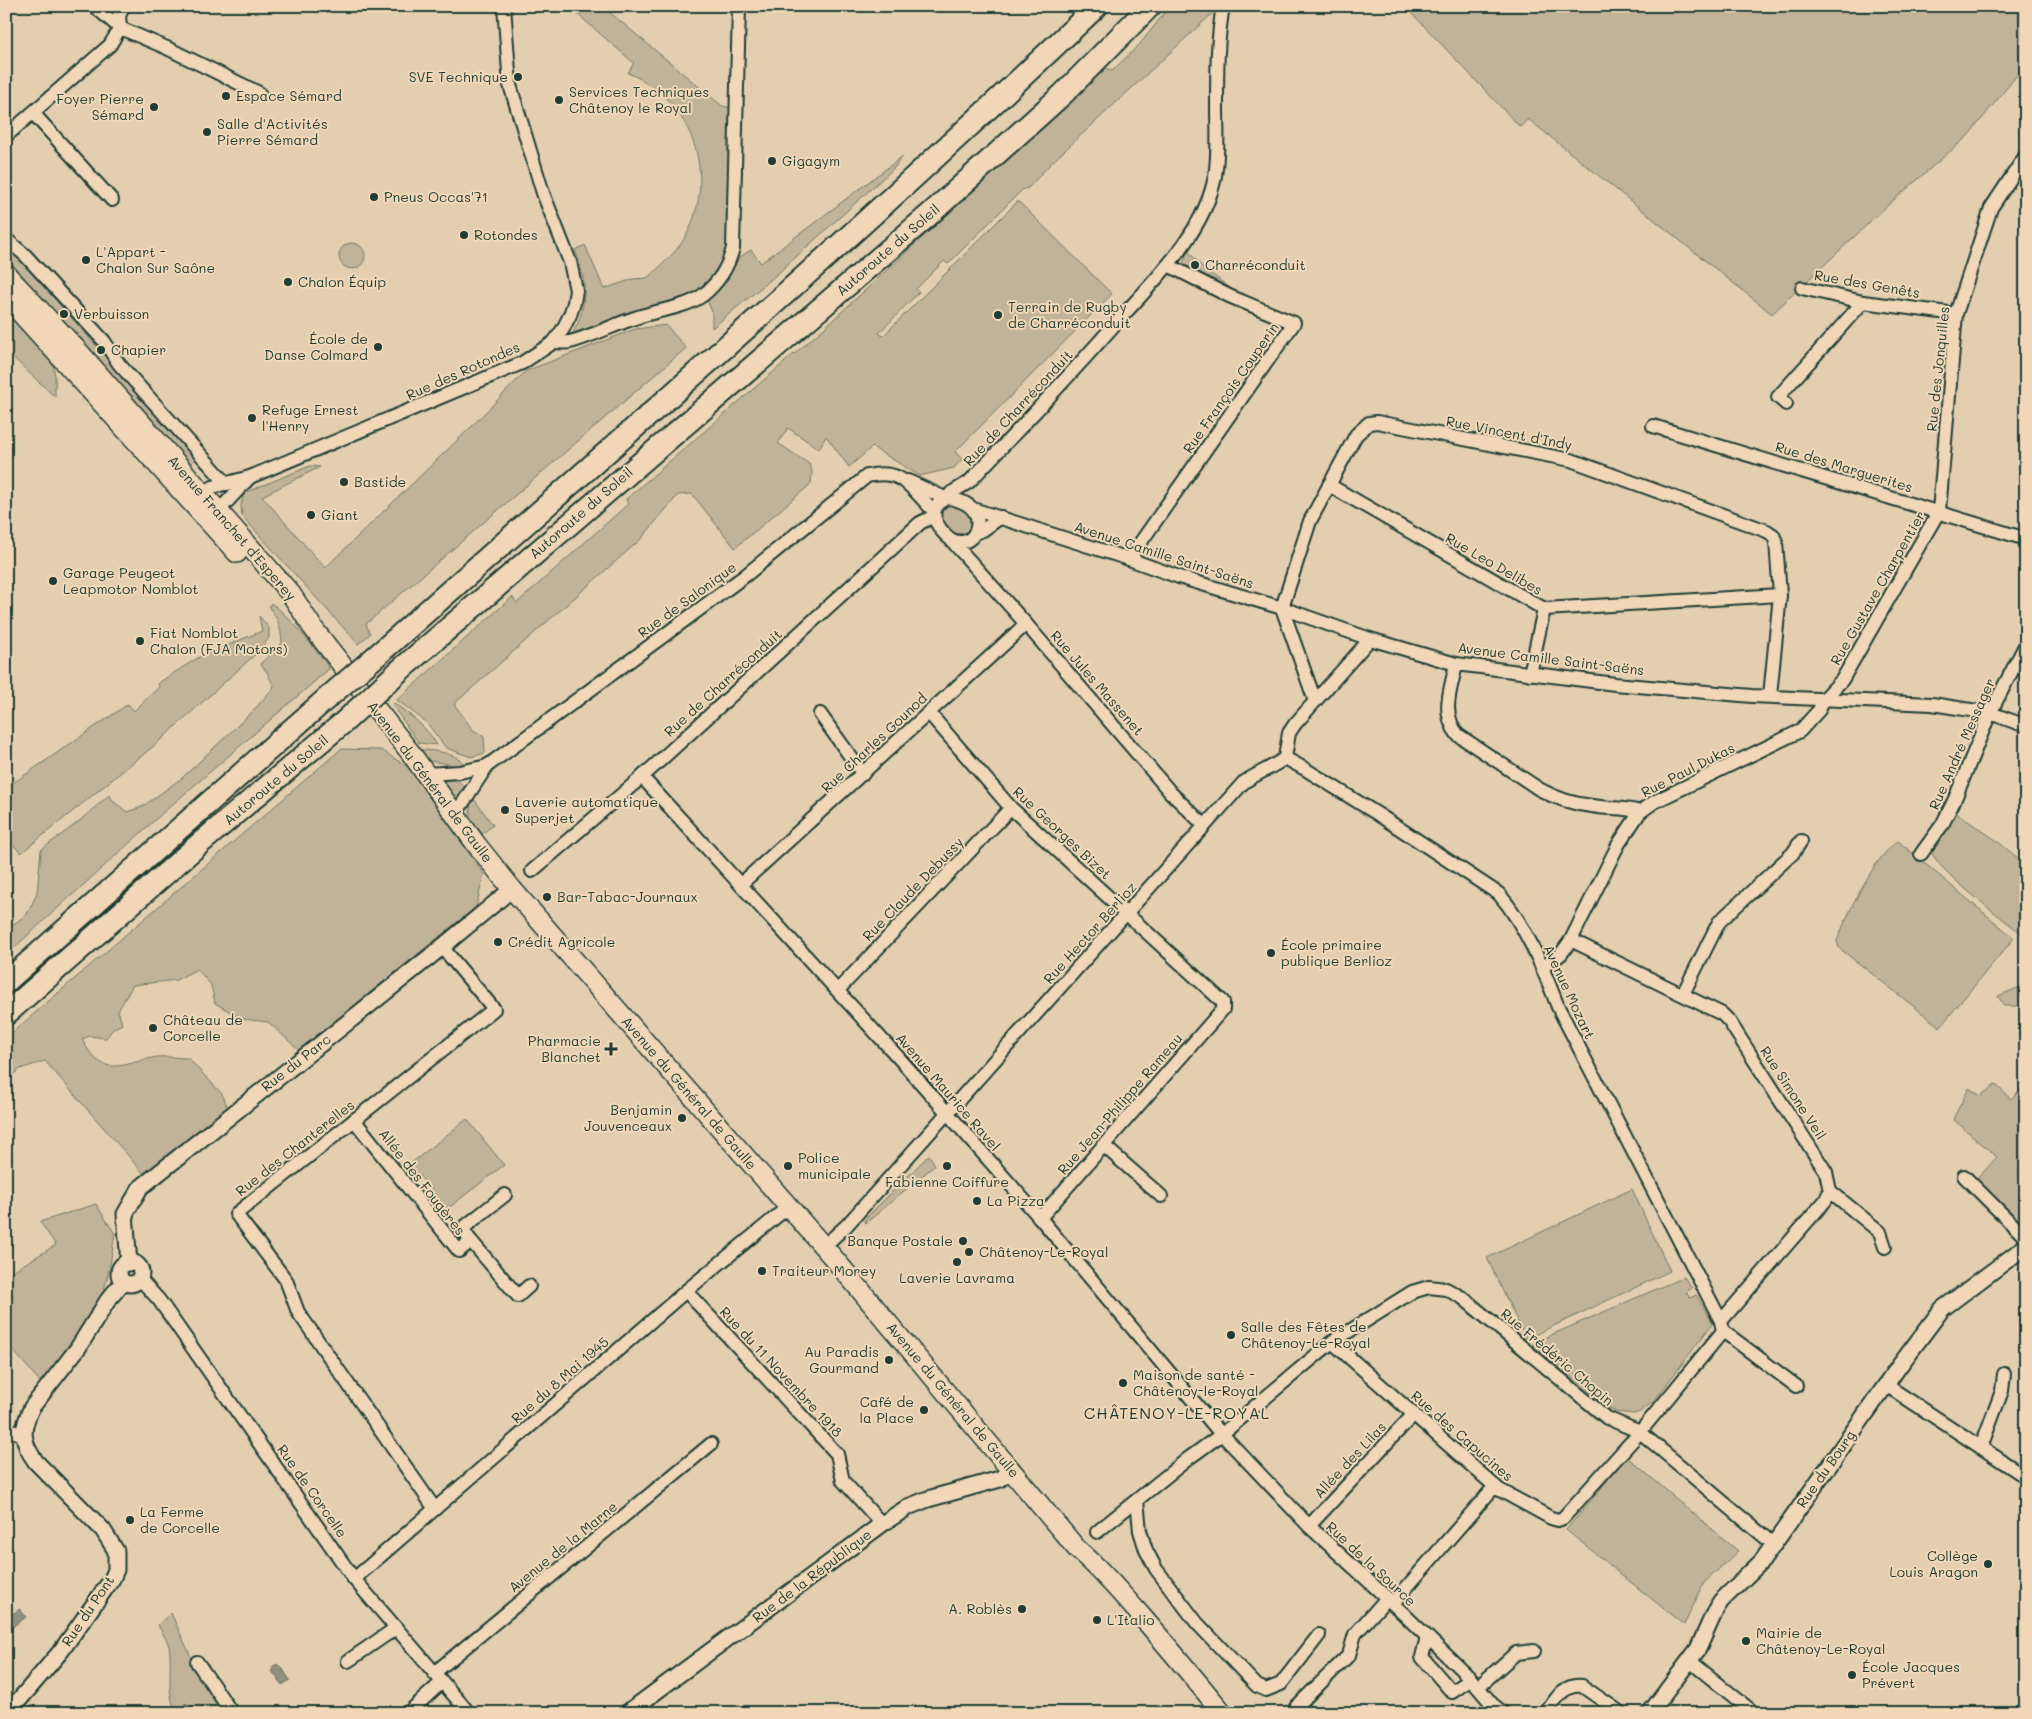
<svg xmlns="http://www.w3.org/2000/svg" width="2032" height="1719" font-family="Mali,sans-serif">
  <rect width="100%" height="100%" fill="#e4ceb0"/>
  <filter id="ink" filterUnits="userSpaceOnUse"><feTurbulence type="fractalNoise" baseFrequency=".02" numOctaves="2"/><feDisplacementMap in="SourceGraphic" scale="10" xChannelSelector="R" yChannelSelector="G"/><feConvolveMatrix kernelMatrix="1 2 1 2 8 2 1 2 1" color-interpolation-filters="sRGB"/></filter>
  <g filter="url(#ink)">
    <!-- green -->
    <g fill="#c0b399" stroke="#707866">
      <path d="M568,6H602L722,106L732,108L730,239L725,263L700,292L625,315L571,338C573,331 577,326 579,320C588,294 584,274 575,250L585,245L604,289L633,279L647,278C663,264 680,250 689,230C717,169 689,98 628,73L634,63Z"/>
      <path d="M1170,6H1217L1216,10L1051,163L1028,188L1023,189L948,264L944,261L916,289L919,292L879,333L883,336L1018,201L1112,294L955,452L962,459L954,468L920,476L872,447L849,467L826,436L819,449L788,428L778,443L809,464L812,471L811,484L735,548L692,494L678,495L641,539L454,704L472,729L484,737L485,753L471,757L446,748L427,723L397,700L512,597L517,603L628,504L626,499L823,329L1106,68L1112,71L1140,44Z"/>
      <path d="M1405,6H2026V64L1968,136L1888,205L1772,314L1528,119L1520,127Z"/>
      <path d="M903,156L894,168L775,276L712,328V312L707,300L731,272L738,258L751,250L761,263Z"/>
      <circle cx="352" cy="256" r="13"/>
      <path d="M6,249L20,259L195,458L194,461L190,464L6,257Z"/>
      <path d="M1188,251L1203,268L1233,290L1183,264Z"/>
      <path d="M6,311C20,322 48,349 53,365C56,375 55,387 55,397L6,351Z"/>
      <path d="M666,325L686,348L366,624L370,634L358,644L242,516L241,505L244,493L310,466L320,467L262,496L325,568L469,429L526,371L635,329Z"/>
      <path d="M952,504L970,512L973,527L967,533L954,534L938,517L939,511L945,505Z"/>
      <path d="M271,603C293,619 309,642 326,663L329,669L166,810L6,955V930L27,914L33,902L37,893L41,850L77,823L109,795L114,802L127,812L142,807L182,778L253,711L274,687L267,672L260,664L282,643C281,627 278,619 269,607Z"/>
      <path d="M259,616L269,628V638L259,651L155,745L21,853L8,840L6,841V788L128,704L134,711L159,687L158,683L201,656L262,631Z"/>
      <path d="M394,703C410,715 427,727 437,745L419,743L392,705Z"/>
      <path d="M341,749L381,750L408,767L484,874L476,907L299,1050L268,1022L242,1019L215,1003L211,985L197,969L176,980L133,985L118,1011L122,1024L113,1029L106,1038L90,1036L82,1039C103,1081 122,1063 157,1057C167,1056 178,1058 188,1058L222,1094L228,1108L145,1175L45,1061L20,1069L6,1081V1038Z"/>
      <path d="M421,750C434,750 456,753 464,764L458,766L425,760Z"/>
      <path d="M457,779L464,787L453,799L441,781Z"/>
      <path d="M474,799L493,825L482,834L470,817V803Z"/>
      <path d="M1956,813L1996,840L2026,865V937C2006,921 1938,872 1931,851Z"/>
      <path d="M1898,841L2014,938L1940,1027L1839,948L1837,941C1848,913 1873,858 1898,841Z"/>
      <path d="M2026,980V1006H2004L1998,996L2020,987Z"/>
      <path d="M1995,1084L2011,1099L2026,1084V1226L1976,1180L1997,1157L1953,1119L1969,1088L1981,1096Z"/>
      <path d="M467,1119L504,1165L447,1209L420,1176L412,1180L404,1169Z"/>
      <path d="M929,1155L935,1165L866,1223L864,1220Z"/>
      <path d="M1632,1189L1670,1271L1526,1339L1487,1258Z"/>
      <path d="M96,1204L115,1234C111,1256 109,1281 99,1302C84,1332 62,1357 42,1384L6,1342V1275L56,1245L40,1222Z"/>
      <path d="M1684,1277L1692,1288L1686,1292L1690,1298L1696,1295L1713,1323L1654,1401L1640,1412L1634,1414L1616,1412L1608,1407L1532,1345L1544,1338Z"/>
      <path d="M1627,1457L1738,1551L1704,1583L1684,1625L1566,1530Z"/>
      <path d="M171,1613L192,1659L221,1713H177C165,1692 173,1669 169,1646C167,1639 161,1632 158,1625Z"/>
    </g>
    <!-- water -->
    <g fill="#90917b" stroke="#636f5f">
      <path d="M20,1609L26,1617L8,1630L6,1629V1618Z"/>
      <path d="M277,1664L279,1667L280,1665L290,1680L282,1685L272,1671L274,1670L272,1667Z"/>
    </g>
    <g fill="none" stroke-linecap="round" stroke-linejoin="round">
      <!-- stream -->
      <path stroke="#636f5f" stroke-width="4" d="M186,1705L193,1713"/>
      <!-- minor casing -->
      <g stroke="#1f3d34" stroke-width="16">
        <g id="minor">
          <path d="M94,6L120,28L167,48L259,93"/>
          <path d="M33,113L112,200"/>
          <path d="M6,136L110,45L120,28L119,15L124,6"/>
          <path d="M6,239L25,255L104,341L119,364L227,484"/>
          <path d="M1802,288L1863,302L1956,314"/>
          <path d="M554,342C559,342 565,343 570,342C593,336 615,324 638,317C658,310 686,308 703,295C719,282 728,268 733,248L739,6"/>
          <path d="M1786,404L1778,397L1863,302"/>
          <path d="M1653,426L2026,539"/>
          <path d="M908,481L945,498"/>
          <path d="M1329,485L1544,609L1780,595"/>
          <path d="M945,498C951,498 955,499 960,501C997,514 968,564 942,531C936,523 932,517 936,506Z"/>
          <path d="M948,498L951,493L969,482C1018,430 1068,378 1115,324C1153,282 1205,233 1215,176C1219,153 1217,130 1217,108C1217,73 1217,40 1223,6"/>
          <path d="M202,500L203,493L213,487L250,477L522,363L554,342L563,329L570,315L574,303L576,290L570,262L543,193L510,85L504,6"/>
          <path d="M973,509L1129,559L1179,577L1282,608L1370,639L1456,664L1615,684L1752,696L1932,704L1990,713L2026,726"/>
          <path d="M214,516L250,477"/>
          <path d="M977,532L983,530L1001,517"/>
          <path d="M952,541L1026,624L1171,793L1204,825"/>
          <path d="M1129,559L1294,323L1229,296L1168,265"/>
          <path d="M1456,664C1451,690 1440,712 1458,735L1539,789C1555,798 1573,804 1592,806C1609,809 1624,807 1640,812"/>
          <path d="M1530,674L1544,609"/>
          <path d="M1315,701L1282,608L1310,521L1356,435L1369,423L1377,422L1571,460L1767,531L1773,535L1776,542L1780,595L1770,696"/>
          <path d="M929,713L1011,808L1223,1002V1009L1040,1218"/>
          <path d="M820,714L863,774"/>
          <path d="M1285,758L1305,769L1379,815L1499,894C1525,924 1544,970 1558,1007L1721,1321L1723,1331"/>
          <path d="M426,774L460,772L487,766"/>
          <path d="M642,777L898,1057L1040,1218L1216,1428L1309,1526L1387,1598L1469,1677L1492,1704L1503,1713"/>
          <path d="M455,815L487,766L746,575L867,476C904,468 910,488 934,511"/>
          <path d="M1921,854L1942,825L1954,801L1990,713L2026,644"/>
          <path d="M532,871L642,777L920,523L934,516"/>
          <path d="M741,884L1026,624"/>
          <path d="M1571,940L1722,1014L1729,1021L1826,1172L1830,1191L1825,1201L1721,1321"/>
          <path d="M1542,968L1561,954L1571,940L1618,845L1640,812L1654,802L1800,731L1819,710L1824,699L1842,680L1939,511L1956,314L1991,208L2026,155"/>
          <path d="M838,990L1011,808"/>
          <path d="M1683,994L1719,922L1793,853L1801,841"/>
          <path d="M354,1120L459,1251L471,1241L518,1296L529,1286"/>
          <path d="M1103,1145L1161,1196"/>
          <path d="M1964,1176L2026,1238"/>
          <path d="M1830,1191L1880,1232L1885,1247"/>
          <path d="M471,1241L462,1229L505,1195"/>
          <path d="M823,1247L846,1226L1243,783C1257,773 1272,768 1285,758L1289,733L1295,724L1370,639"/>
          <path d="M140,1279L159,1300L354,1579L469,1713"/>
          <path d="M686,1291L837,1454L843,1481L882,1524"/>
          <path d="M1723,1331L1796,1386"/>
          <path d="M1332,1342L1498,1489L1551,1518L1558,1520L1563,1518L1640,1432L1723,1331"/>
          <path d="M1886,1385L2026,1477"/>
          <path d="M6,1429L24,1435"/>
          <path d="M1981,1447L2002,1391L2004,1374"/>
          <path d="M1137,1500L1140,1531L1146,1550L1156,1569L1197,1623L1257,1686L1266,1690L1281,1684L1319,1635"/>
          <path d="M435,1509L298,1312L286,1280L236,1214L494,1009L442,947"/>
          <path d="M1309,1526L1414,1414"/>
          <path d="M1097,1532L1189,1458L1222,1434L1332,1342L1412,1292L1429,1287L1446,1289L1463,1298L1607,1418L1640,1432L1773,1544"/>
          <path d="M354,1579L686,1291L788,1207"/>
          <path d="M1393,1603L1495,1486"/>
          <path d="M1427,1637L1422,1657L1452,1692L1467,1682L1469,1677"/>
          <path d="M348,1661L396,1628"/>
          <path d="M1690,1661L1754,1713"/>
          <path d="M197,1662L232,1713"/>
          <path d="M434,1673L711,1444"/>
          <path d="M1478,1687L1516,1653L1534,1651"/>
          <path d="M1296,1707L1349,1655L1355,1634L1387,1598"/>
          <path d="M408,1713L442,1682"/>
          <path d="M1546,1713C1555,1700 1564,1683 1582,1686L1621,1713"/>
        </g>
      </g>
      <!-- tertiary casing -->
      <g stroke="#1f3d34" stroke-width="19">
        <g id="tertiary">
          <circle cx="130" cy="1273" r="11"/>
          <path d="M129,1263L125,1214L140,1188L442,947L512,889"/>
          <path d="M8,1713L61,1651L112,1579L116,1570V1551L103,1530L36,1462C21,1442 21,1429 32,1407L78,1348L108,1300L123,1282"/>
          <path d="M627,1713L882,1524L908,1507L928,1499L1000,1479L1012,1469"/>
          <path d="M1650,1713L1698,1649L1716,1609L1721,1601L1762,1561L1900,1365L1942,1309L2026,1246"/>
        </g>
      </g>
      <!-- primary casing -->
      <g stroke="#1f3d34" stroke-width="22">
        <g id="primary">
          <path d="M6,274L80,353L291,594L313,628L410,752L476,844L512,889L836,1261L1077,1549C1099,1567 1117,1589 1136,1610C1166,1644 1194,1678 1223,1713"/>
          <path d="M6,297L237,553"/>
        </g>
      </g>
      <!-- motorway casing -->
      <g stroke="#1f3d34" stroke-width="25">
        <g id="motorway">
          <path d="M382,651C622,438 865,228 1097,6"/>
          <path d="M400,670L929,215L1063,94L1150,6"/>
          <path d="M6,982L326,699"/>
          <path d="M6,1014L198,845L344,722"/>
        </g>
      </g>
      <!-- minor -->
      <use href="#minor" stroke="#f1d7b8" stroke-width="12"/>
      <!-- tertiary -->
      <use href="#tertiary" stroke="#f1d7b8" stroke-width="15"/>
      <!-- primary -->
      <use href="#primary" stroke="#f1d7b8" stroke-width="19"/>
      <!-- motorway -->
      <use href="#motorway" stroke="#f1d7b8" stroke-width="21"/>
      <!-- motorway-bridge casing -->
      <g stroke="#1f3d34" stroke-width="25" stroke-linecap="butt">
        <g id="motorway-bridge">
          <path d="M326,699L382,651"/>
          <path d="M344,722L400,670"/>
        </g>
      </g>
      <!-- motorway-bridge -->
      <use href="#motorway-bridge" stroke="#f1d7b8" stroke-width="21"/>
    </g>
  </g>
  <!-- markers -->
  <g fill="#1f3d34" stroke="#f1d7b8" stroke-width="2">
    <circle cx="518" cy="77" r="5"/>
    <circle cx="226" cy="96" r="5"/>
    <circle cx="559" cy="100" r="5"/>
    <circle cx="154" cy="107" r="5"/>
    <circle cx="207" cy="132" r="5"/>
    <circle cx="772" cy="161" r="5"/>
    <circle cx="374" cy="197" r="5"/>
    <circle cx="464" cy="235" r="5"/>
    <circle cx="86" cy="260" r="5"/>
    <circle cx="1195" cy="265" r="5"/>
    <circle cx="288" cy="282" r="5"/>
    <circle cx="64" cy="314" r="5"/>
    <circle cx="998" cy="315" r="5"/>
    <circle cx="378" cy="347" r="5"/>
    <circle cx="101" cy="350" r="5"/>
    <circle cx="252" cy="418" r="5"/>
    <circle cx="344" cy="482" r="5"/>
    <circle cx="311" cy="515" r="5"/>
    <circle cx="53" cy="581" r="5"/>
    <circle cx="140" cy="641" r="5"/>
    <circle cx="505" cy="810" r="5"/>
    <circle cx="547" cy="897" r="5"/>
    <circle cx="498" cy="942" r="5"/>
    <circle cx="1271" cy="953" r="5"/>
    <circle cx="153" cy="1028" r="5"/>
    <path d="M608.5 1041.5h5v5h5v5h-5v5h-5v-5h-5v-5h5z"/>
    <circle cx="682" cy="1118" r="5"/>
    <circle cx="788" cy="1166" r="5"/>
    <circle cx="947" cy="1166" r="5"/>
    <circle cx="977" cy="1201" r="5"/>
    <circle cx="963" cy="1241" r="5"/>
    <circle cx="969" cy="1252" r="5"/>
    <circle cx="957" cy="1262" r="5"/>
    <circle cx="762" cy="1271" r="5"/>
    <circle cx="1231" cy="1335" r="5"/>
    <circle cx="889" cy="1360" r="5"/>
    <circle cx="1123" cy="1383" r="5"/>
    <circle cx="924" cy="1410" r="5"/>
    <circle cx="130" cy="1520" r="5"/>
    <circle cx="1988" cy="1564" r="5"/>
    <circle cx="1022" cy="1609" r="5"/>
    <circle cx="1097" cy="1620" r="5"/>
    <circle cx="1746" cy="1641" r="5"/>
    <circle cx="1852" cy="1675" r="5"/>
  </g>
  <g text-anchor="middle" stroke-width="4" stroke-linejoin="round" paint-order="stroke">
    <!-- poi labels -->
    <g font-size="14" fill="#1f3d34" stroke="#f1d7b8" text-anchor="start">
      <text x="508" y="82" text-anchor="end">SVE Technique</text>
      <text x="569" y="97">Services Techniques<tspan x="569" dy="16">Châtenoy le Royal</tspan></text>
      <text x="236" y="101">Espace Sémard</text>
      <text x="144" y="104" text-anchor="end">Foyer Pierre<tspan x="144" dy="16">Sémard</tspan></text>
      <text x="217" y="129">Salle d'Activités<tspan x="217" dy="16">Pierre Sémard</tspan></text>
      <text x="782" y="166">Gigagym</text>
      <text x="384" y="202">Pneus Occas'71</text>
      <text x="474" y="240">Rotondes</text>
      <text x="96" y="257">L'Appart -<tspan x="96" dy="16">Chalon Sur Saône</tspan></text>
      <text x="1205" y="270">Charréconduit</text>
      <text x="298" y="287">Chalon Équip</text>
      <text x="1008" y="312">Terrain de Rugby<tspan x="1008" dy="16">de Charréconduit</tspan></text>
      <text x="74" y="319">Verbuisson</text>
      <text x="368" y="344" text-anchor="end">École de<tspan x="368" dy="16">Danse Colmard</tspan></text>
      <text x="111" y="355">Chapier</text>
      <text x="262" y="415">Refuge Ernest<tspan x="262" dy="16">l'Henry</tspan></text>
      <text x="354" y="487">Bastide</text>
      <text x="321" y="520">Giant</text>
      <text x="63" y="578">Garage Peugeot<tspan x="63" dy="16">Leapmotor Nomblot</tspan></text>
      <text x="150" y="638">Fiat Nomblot<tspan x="150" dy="16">Chalon (FJA Motors)</tspan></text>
      <text x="515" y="807">Laverie automatique<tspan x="515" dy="16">Superjet</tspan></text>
      <text x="557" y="902">Bar-Tabac-Journaux</text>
      <text x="508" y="947">Crédit Agricole</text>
      <text x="1281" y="950">École primaire<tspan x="1281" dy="16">publique Berlioz</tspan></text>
      <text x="163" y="1025">Château de<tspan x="163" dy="16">Corcelle</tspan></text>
      <text x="601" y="1046" text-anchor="end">Pharmacie<tspan x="601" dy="16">Blanchet</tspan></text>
      <text x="672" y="1115" text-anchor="end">Benjamin<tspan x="672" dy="16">Jouvenceaux</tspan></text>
      <text x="798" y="1163">Police<tspan x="798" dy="16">municipale</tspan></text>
      <text x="947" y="1187" text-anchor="middle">Fabienne Coiffure</text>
      <text x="987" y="1206">La Pizza</text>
      <text x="953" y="1246" text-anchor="end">Banque Postale</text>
      <text x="979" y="1257">Châtenoy-Le-Royal</text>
      <text x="772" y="1276">Traiteur Morey</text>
      <text x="957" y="1283" text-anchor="middle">Laverie Lavrama</text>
      <text x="1241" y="1332">Salle des Fêtes de<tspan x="1241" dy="16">Châtenoy-Le-Royal</tspan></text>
      <text x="879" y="1357" text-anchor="end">Au Paradis<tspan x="879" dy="16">Gourmand</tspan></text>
      <text x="1133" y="1380">Maison de santé -<tspan x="1133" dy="16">Châtenoy-le-Royal</tspan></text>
      <text x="914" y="1407" text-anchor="end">Café de<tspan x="914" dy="16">la Place</tspan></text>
      <text x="140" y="1517">La Ferme<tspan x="140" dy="16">de Corcelle</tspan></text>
      <text x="1978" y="1561" text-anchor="end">Collège<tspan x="1978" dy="16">Louis Aragon</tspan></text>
      <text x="1012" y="1614" text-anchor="end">A. Roblès</text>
      <text x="1107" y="1625">L'Italio</text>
      <text x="1756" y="1638">Mairie de<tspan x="1756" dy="16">Châtenoy-Le-Royal</tspan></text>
      <text x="1862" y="1672">École Jacques<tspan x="1862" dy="16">Prévert</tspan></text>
    </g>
    <!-- street labels -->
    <g font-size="14" fill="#1f3d34" stroke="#f1d7b8">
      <text transform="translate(888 250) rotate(-41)" y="5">Autoroute du Soleil</text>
      <text transform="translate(1867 284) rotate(10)" y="5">Rue des Genêts</text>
      <text transform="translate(1938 369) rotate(-84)" y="5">Rue des Jonquilles</text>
      <text transform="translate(463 371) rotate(-24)" y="5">Rue des Rotondes</text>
      <text transform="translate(1231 388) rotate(-55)" y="5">Rue François Couperin</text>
      <text transform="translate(1018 408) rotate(-47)" y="5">Rue de Charréconduit</text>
      <text transform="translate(1509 433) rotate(11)" y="5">Rue Vincent d'Indy</text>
      <text transform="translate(1844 467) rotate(17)" y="5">Rue des Marguerites</text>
      <text transform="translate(581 513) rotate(-41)" y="5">Autoroute du Soleil</text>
      <text transform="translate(232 528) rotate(49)" y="5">Avenue Franchet d'Esperey</text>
      <text transform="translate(1164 555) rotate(18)" y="5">Avenue Camille Saint-Saëns</text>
      <text transform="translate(1494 564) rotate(30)" y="5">Rue Leo Delibes</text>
      <text transform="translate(1878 588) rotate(-60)" y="5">Rue Gustave Charpentier</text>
      <text transform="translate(687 600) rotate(-36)" y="5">Rue de Salonique</text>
      <text transform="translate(1551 659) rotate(7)" y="5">Avenue Camille Saint-Saëns</text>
      <text transform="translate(723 683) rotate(-42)" y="5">Rue de Charréconduit</text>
      <text transform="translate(1097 683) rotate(49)" y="5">Rue Jules Massenet</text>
      <text transform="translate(874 743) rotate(-43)" y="5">Rue Charles Gounod</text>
      <text transform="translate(1962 744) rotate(-66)" y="5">Rue André Messager</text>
      <text transform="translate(1688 770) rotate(-27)" y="5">Rue Paul Dukas</text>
      <text transform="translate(276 780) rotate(-40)" y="5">Autoroute du Soleil</text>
      <text transform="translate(430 782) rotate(53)" y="5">Avenue du Général de Gaulle</text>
      <text transform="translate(1062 833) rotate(43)" y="5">Rue Georges Bizet</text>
      <text transform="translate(913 889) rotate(-46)" y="5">Rue Claude Debussy</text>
      <text transform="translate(1090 933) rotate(-48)" y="5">Rue Hector Berlioz</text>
      <text transform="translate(1569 992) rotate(65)" y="5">Avenue Mozart</text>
      <text transform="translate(296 1063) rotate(-38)" y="5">Rue du Parc</text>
      <text transform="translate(948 1092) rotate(49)" y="5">Avenue Maurice Ravel</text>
      <text transform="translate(689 1093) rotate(49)" y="5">Avenue du Général de Gaulle</text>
      <text transform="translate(1793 1093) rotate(57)" y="5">Rue Simone Veil</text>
      <text transform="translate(1120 1104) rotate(-49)" y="5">Rue Jean-Philippe Rameau</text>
      <text transform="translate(295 1148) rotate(-38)" y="5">Rue des Chanterelles</text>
      <text transform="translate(422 1182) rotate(52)" y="5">Allée des Fougères</text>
      <text transform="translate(1557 1357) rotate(40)" y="5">Rue Frédéric Chopin</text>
      <text transform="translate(781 1372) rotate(47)" y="5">Rue du 11 Novembre 1918</text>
      <text transform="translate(560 1380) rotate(-41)" y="5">Rue du 8 Mai 1945</text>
      <text transform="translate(953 1400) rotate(50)" y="5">Avenue du Général de Gaulle</text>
      <text transform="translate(1462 1436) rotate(41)" y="5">Rue des Capucines</text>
      <text transform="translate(1350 1460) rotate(-47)" y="5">Allée des Lilas</text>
      <text transform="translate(1826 1469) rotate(-55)" y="5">Rue du Bourg</text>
      <text transform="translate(312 1491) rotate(55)" y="5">Rue de Corcelle</text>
      <text transform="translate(563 1547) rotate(-39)" y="5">Avenue de la Marne</text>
      <text transform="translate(1371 1564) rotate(43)" y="5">Rue de la Source</text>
      <text transform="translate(812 1576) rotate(-37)" y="5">Rue de la République</text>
      <text transform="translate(88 1611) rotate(-56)" y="5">Rue du Pont</text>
    </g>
    <!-- quarter labels -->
    <g font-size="16" letter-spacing="1" fill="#1f3d34" stroke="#f1d7b8">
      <text x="1177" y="1419">CHÂTENOY-LE-ROYAL</text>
    </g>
  </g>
  <!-- margin -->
  <rect width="2032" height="1719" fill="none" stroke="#f1d7b8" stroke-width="25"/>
  <rect x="12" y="12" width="2007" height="1694" fill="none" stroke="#1f3d34" stroke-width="2" filter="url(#ink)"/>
</svg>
